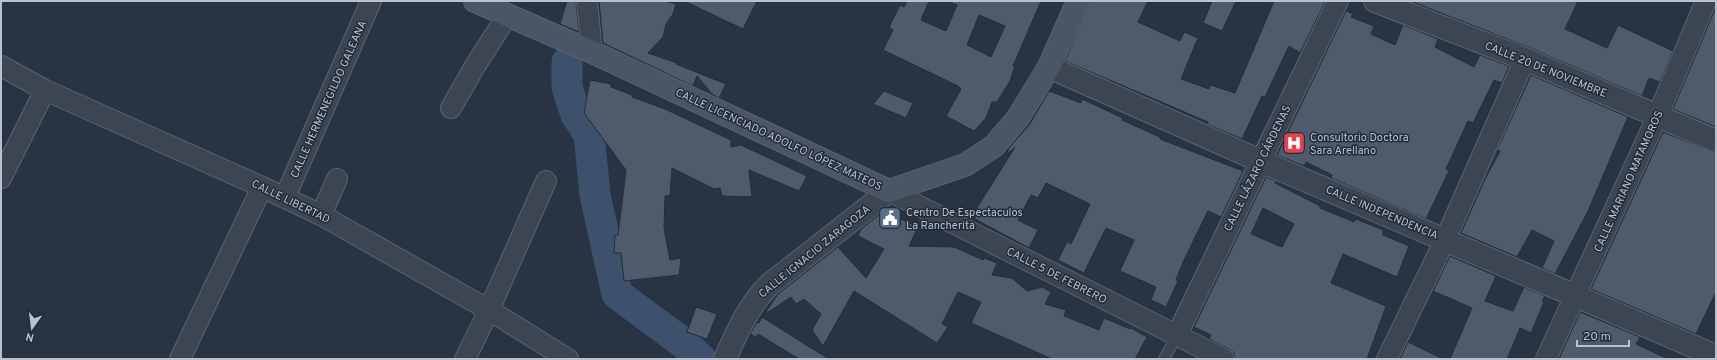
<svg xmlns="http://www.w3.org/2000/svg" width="1717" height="360" font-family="Overpass,sans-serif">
  <rect width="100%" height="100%" fill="#283444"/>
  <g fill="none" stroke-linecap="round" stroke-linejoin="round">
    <!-- river -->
    <path stroke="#3e516c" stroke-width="31" d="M567,62V87L576,115L589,134L595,195L617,294L686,345L701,359"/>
  </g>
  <!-- building -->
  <g fill="#4e5b6c" stroke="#232d3b" fill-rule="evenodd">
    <path d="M567,1H576L579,32L560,24Z"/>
    <path d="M599,1H665L676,4L673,14L666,24L663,37L648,53L677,63L676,64L726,84L719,98L712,94L697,76L693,86L603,43Z"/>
    <path d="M684,1H757L743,29Z"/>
    <path d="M907,1H929L921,20L946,31L957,5L947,1H1041L1013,66H1015L1010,81L997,102H992L986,118L974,131L946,116L961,89L958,86L883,50L893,30L889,27L900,5L904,7ZM979,15L1005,26L991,57L967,45Z"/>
    <path d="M1090,1H1148L1138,22L1180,41L1184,32L1198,38L1181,79L1209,89L1210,85L1235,93L1274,1H1321L1325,2L1300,53L1289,46L1265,97L1262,96L1242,139L1207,124L1208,122L1065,61Z"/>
    <path d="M1212,1H1236L1222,31L1203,23Z"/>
    <path d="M1414,1H1578L1565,29L1607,48L1618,25L1673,51L1660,82L1649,78L1642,96L1530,48L1413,2Z"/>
    <path d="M1716,7V127L1673,109Z"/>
    <path d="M1346,11L1353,14L1351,17L1374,26L1371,34L1395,45L1403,25L1438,39L1435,47L1474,67L1480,55L1509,66L1502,83L1494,80L1473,123L1468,121L1446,169L1449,171L1426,219L1331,178L1332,175L1306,162L1304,166L1277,155Z"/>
    <path d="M1531,75L1628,117L1588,211L1555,274L1542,268L1554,241L1532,230L1517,257L1461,233L1485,179L1500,151L1497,150Z"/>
    <path d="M590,80L611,84V87L632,95V97L665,109L731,140V147L741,145L807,176L799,191L749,170L752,197L722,196L720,188L714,189L672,168L670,195L665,196L664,228L670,260L681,258L679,275L624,281L621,253H614L615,235H618L626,170L584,113Z"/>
    <path d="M884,91L913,103L906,118L873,104Z"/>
    <path d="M1049,91L1081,103L1082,99L1123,118L1122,120L1160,137V139L1243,171L1221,217L1208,211L1184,260L1176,280L1178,281L1166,307L1151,300L1156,287L1120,271L1134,240L1106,228L1084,273L1058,260L1067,242L1071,244L1090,204L1046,183L1038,198L1031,195L1018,220L1038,230L1029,248L975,219V211L1015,147L1006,155L1009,148L1029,125Z"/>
    <path d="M1663,132L1716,153V292L1696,334L1591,289Z"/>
    <path d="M1266,177L1276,181L1275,183L1320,206V208L1354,222L1356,219L1383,230V235L1409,246L1397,277L1343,254L1331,283L1386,306L1367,359H1235L1234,353L1229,349L1209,339L1211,335L1194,327ZM1263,208L1294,224L1282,247L1251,234Z"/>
    <path d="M884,211L918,227L909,246L954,247L983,260L984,258L997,263L992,275L1012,278L1027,291L1042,287L1051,292L1045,304L1066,310L1064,316L1099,330L1104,318L1130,329L1131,328L1147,337L1135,359H1052L971,323L981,302L958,292L942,324L948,327L937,343L854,291L823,346L812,330L821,314L804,299L796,304L791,297L764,315L778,294L838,247L866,278L884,249L858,236L861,229Z"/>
    <path d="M1450,256L1496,276L1485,301L1513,311L1524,287L1545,296L1542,301L1544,302L1531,333L1520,328L1507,359H1450L1472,308L1433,291Z"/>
    <path d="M696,307L717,314L707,339L687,332Z"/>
    <path d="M1580,312L1640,337L1636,344L1668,359H1559Z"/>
    <path d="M762,317L803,343L829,359H799L758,334L756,337L750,334L757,322L759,323Z"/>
    <path d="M1408,342L1443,359H1400Z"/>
  </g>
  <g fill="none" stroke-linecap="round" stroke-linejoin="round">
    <!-- service casing -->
    <g stroke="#5b6470" stroke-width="12">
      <path id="service" d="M1164,359L1177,335"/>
    </g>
    <!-- minor casing -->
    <g stroke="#5b6470" stroke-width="22">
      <g id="minor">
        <path d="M587,1L592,52"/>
        <path d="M1,66L45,90L262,187L321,215L489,310L568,359"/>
        <path d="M451,108L475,66L507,16"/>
        <path d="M1,178L45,90"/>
        <path d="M889,191L1224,359"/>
        <path d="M285,197L371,1"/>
        <path d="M321,215L337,179"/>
        <path d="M1177,335L1338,1"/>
        <path d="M180,359L262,187"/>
        <path d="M465,359L489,310L546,181"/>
        <path d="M1387,359L1445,240L1525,59"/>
        <path d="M1546,359L1658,115L1706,1"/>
      </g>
    </g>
    <!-- tertiary casing -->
    <g stroke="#5b6470" stroke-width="24">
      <g id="tertiary">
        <path d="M1375,1L1525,59L1716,141"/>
        <path d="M1049,67L1274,167L1716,356"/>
        <path d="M725,359C737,332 748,306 769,285L889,191"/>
      </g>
    </g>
    <!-- secondary casing -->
    <g stroke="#5b6470" stroke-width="24">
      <path id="secondary" d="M475,1L592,52L889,191L965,165L994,146L1018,118L1049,67L1078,1"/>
    </g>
    <!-- service -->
    <use href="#service" stroke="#3c4653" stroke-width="10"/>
    <!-- minor -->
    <use href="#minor" stroke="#3c4653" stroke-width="20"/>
    <!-- tertiary -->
    <use href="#tertiary" stroke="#3c4653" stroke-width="22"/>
    <!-- secondary -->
    <use href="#secondary" stroke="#4a5566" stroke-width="22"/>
  </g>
  <!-- icons -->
  <defs>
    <g id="hospital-square" transform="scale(1.15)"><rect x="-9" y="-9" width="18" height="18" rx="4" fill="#e0444e" stroke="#212b39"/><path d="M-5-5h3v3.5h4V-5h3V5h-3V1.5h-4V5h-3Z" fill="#fff"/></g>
    <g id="civic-square" transform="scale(1.15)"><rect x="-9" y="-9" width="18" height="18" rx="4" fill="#5c6f8a" stroke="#212b39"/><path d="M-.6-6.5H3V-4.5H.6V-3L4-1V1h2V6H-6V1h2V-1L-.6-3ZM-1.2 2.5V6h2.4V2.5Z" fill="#fff"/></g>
  </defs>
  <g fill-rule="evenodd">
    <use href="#hospital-square" x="1294" y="143"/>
    <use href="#civic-square" x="890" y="218"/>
  </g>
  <g text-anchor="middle" stroke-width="3" stroke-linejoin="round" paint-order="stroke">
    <!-- street labels -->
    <g font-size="11" fill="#bac1cd" stroke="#212b39">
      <text transform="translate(1546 69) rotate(22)" y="4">CALLE 20 DE NOVIEMBRE</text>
      <text transform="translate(328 99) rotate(-66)" y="4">CALLE HERMENEGILDO GALEANA</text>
      <text transform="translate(779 139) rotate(25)" y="4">CALLE LICENCIADO ADOLFO LÓPEZ MATEOS</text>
      <text transform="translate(1257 168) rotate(-64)" y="4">CALLE LÁZARO CÁRDENAS</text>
      <text transform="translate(1628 181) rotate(-66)" y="4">CALLE MARIANO MATAMOROS</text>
      <text transform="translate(291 201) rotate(26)" y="4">CALLE LIBERTAD</text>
      <text transform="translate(1382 212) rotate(23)" y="4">CALLE INDEPENDENCIA</text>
      <text transform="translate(814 251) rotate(-39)" y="4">CALLE IGNACIO ZARAGOZA</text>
      <text transform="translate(1057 275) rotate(27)" y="4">CALLE 5 DE FEBRERO</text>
    </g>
    <!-- poi labels -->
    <g font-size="11" fill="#bac1cd" stroke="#212b39" text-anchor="start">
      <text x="1310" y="141">Consultorio Doctora<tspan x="1310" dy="13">Sara Arellano</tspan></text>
      <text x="906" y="216">Centro De Espectaculos<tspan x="906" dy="13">La Rancherita</tspan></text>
    </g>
  </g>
  <!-- border -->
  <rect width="1717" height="360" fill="none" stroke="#bac1cd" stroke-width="4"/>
  <!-- north arrow -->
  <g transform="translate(32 328) rotate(194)" stroke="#212b39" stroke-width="3" paint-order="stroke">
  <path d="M0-3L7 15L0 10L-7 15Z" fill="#bac1cd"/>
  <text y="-6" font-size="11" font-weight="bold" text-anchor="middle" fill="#bac1cd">N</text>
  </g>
  <!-- scale -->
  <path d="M1577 340v6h52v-6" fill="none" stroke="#bac1cd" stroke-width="2"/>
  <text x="1583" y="340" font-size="12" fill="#bac1cd" stroke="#212b39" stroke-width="3" paint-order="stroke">20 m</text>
</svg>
